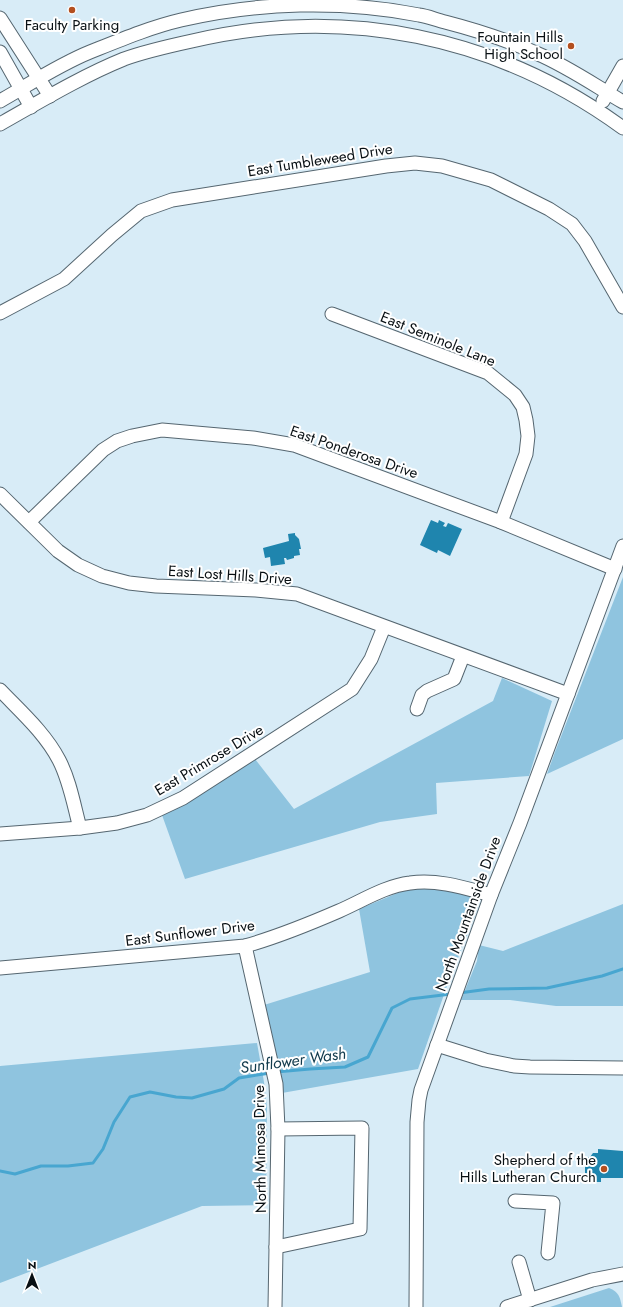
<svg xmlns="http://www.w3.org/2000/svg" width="623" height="1307" font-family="Jost,sans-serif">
  <rect width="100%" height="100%" fill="#d8ecf7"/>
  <!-- green -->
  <g fill="#8fc4df">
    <path d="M623,577V739L547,774L555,752Z"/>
    <path d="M502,678L552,701L529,776L436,783L437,814L380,822L185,879L162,815L255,759L294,809L493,701Z"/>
    <path d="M419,888C431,888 471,890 477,900C477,901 478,906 478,907L447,986L418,1069L282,1093L264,1005L370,972L359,909L400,892Z"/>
    <path d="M623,904V1006H556L510,1000H461L477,961L479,945L503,951Z"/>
    <path d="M257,1043L264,1082L267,1108L266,1205L202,1206L0,1283V1066Z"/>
    <path d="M609,1288C619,1292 620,1297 622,1307H550Z"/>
  </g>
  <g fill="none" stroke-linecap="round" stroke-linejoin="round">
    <!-- stream -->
    <g stroke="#48a6d0" stroke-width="3">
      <path d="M459,993L489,989L547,988L602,976L623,969"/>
      <path d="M276,1072L310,1069L345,1067L368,1057L392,1008L410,999L451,994"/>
      <path d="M0,1171L15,1174L41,1166H68L93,1163L103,1149L114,1122L130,1097L150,1092L176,1097L192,1098L224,1089L239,1078L270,1073"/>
    </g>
  </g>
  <!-- building -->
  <g fill="#1f85ae">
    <path d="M431,520L438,523L439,520L445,523L443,526L446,527L448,523L462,529L450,556L438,550L437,553L420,545Z"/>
    <path d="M295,533V535L299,539L301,549H299L300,555L294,556V558L287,560L286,558H284L285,564L271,566L270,557L265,558L263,548L289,541L288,534Z"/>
    <path d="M598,1149L623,1151V1178H601V1182H594L593,1177H585V1162H588V1157H590L593,1153H598Z"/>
  </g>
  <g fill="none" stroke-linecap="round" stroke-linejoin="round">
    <!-- minor casing -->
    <g stroke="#556670" stroke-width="15">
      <g id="minor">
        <path d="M0,18L50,96"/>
        <path d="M0,52L31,107"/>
        <path d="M0,101C30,84 58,65 90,52C120,40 151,27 181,20C257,2 343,0 419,15C428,16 436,20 445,22C476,30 507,40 536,53C567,66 594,85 623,102"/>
        <path d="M603,101L623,66"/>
        <path d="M0,124C39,102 82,76 124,59C146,51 169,46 192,41C344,5 497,36 623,128"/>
        <path d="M0,313L64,279L112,235L141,211L172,200L386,166L415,163L442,166L491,180L549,209L572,224L585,241L623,307"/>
        <path d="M332,314L488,373L515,395L523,407L526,420L528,436L526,454L501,522"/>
        <path d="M0,494L58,551L78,565L102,576L129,583L156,586L256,590L297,594L568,694"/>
        <path d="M29,522L103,450L117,441L132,436L162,430L253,438L294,445L501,522L615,569"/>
        <path d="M0,690C21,712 45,733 59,760C70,781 74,806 80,828"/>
        <path d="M417,709L422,695L427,691L454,679L463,656"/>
        <path d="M0,834L80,828L117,823L147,815L183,798L352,689L371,659L384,627"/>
        <path d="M245,946L276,1084L278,1129L275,1307"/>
        <path d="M0,968L245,946C277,937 309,924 339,911C362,901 385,886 410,883C438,879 465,888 491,895"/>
        <path d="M437,1045L485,1060L514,1066L530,1067L623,1068"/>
        <path d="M515,1201L553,1203L548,1253"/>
        <path d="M276,1247L360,1229L362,1128L278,1129"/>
        <path d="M519,1262L530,1300"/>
        <path d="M416,1307L417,1122L419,1100L421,1090L491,895L520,823L623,546"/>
        <path d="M507,1307L592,1280L623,1274"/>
      </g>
    </g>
    <!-- minor -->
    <use href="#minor" stroke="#fff" stroke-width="13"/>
  </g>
  <!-- markers -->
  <g fill="#b34f1f" stroke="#fff" stroke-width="1.5">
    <circle cx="72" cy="10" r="4"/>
    <circle cx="571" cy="46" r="4"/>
    <circle cx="604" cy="1169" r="4"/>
  </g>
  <g text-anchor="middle" stroke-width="4" stroke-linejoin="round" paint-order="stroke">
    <!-- poi labels -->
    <g font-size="15" fill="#091014" stroke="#fff" text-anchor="end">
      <text x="72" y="30" text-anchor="middle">Faculty Parking</text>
      <text x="563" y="42">Fountain Hills<tspan x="563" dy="17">High School</tspan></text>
      <text x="596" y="1165">Shepherd of the<tspan x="596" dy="17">Hills Lutheran Church</tspan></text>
    </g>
    <!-- street labels -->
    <g font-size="15" fill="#091014" stroke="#fff">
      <text transform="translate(320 160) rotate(-9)" y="5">East Tumbleweed Drive</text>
      <text transform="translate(438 339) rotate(22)" y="5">East Seminole Lane</text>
      <text transform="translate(354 452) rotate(19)" y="5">East Ponderosa Drive</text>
      <text transform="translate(230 575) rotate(4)" y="5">East Lost Hills Drive</text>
      <text transform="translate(209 760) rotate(-31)" y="5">East Primrose Drive</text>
      <text transform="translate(468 914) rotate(-70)" y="5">North Mountainside Drive</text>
      <text transform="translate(190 933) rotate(-7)" y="5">East Sunflower Drive</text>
      <text transform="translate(260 1149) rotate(-91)" y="5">North Mimosa Drive</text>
    </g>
    <!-- water labels -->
    <g font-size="16" font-style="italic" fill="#123b4d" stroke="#fff">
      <text transform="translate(293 1060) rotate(-8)" y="6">Sunflower Wash</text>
    </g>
  </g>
  <!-- north arrow -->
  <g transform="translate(32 1275)" stroke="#ffffff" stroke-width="3" paint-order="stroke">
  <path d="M0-3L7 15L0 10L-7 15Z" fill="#091014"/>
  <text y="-6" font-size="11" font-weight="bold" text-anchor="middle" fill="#091014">N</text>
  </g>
</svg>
